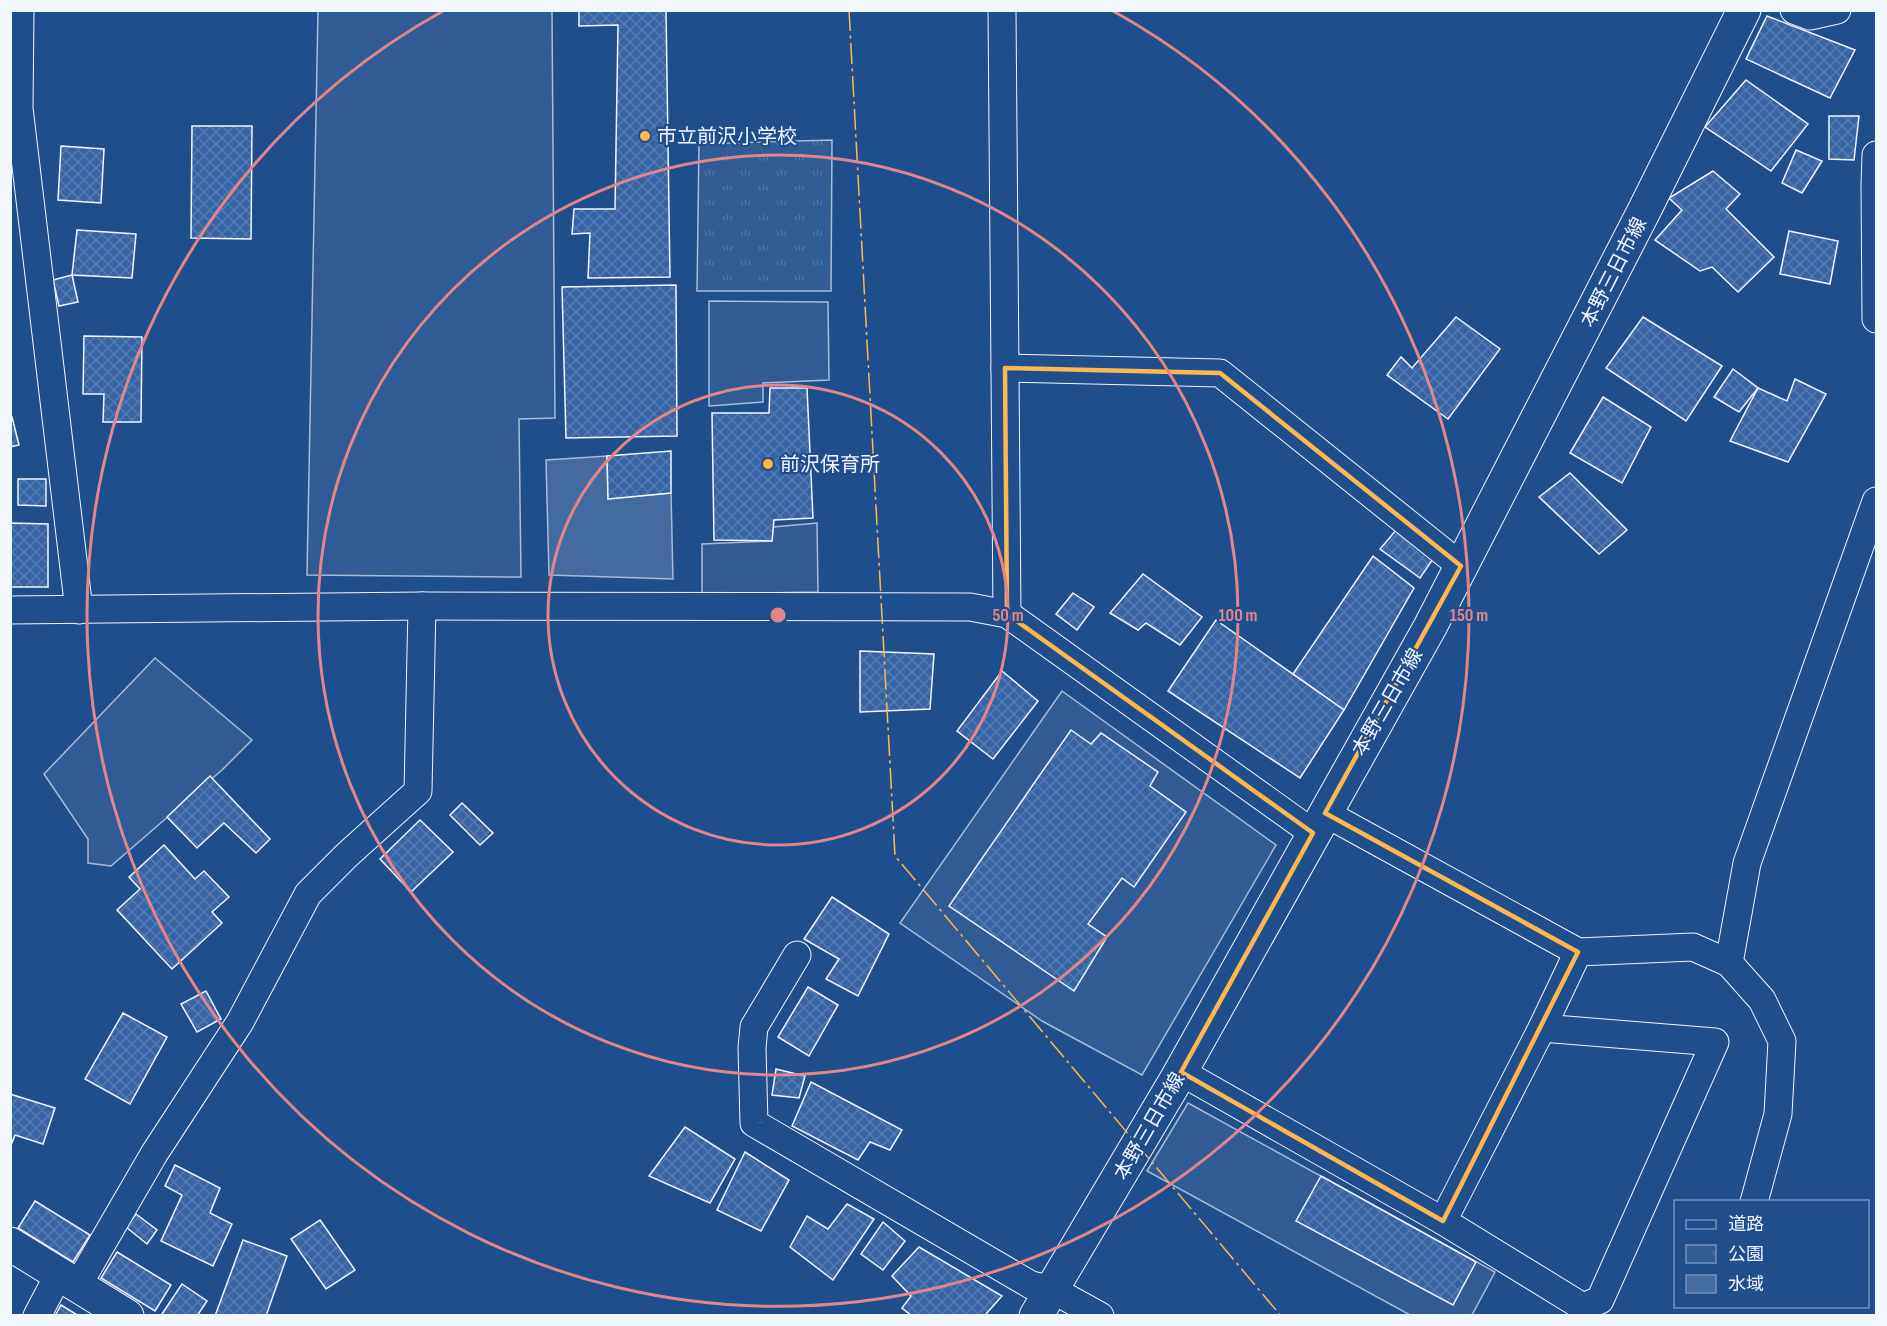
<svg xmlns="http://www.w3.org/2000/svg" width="1887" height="1326" font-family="'Sofia Sans Condensed','Noto Sans JP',sans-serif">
  <defs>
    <pattern id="park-tufts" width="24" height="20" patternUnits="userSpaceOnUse" patternTransform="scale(1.5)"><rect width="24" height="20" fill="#305b95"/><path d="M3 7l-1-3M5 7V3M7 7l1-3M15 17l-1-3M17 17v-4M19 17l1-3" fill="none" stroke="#4e73a5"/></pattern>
    <pattern id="building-cross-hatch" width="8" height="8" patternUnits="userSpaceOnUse" patternTransform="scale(1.5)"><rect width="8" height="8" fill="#3563a3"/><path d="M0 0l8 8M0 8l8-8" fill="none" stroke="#537ab1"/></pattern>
  </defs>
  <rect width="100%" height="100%" fill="#1f4e8c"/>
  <!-- park -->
  <path fill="url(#park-tufts)" stroke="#a8bbd7" stroke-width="1.5" d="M832,140L831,291H697L699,144Z"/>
  <!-- built -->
  <g fill="#305b95" stroke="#a8bbd7" stroke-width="1.5">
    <path d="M318,11H552L555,418L519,419L521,577L307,575Z"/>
    <path d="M709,301L828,302L829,380L763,383V402L709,406Z"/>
    <path d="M817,523L818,592L702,594V544L772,541L773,527Z"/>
    <path d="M155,658L252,740L222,770L111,866L88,863V839L44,774Z"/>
    <path d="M1062,691L1276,845L1142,1075L1042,1021L900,923Z"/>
    <path d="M1188,1103L1495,1272L1472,1315H1410L1147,1171Z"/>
  </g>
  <!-- water -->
  <path fill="#446ba0" stroke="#a8bbd7" stroke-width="1.5" d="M607,456L608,499L671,493L673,579L549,575L546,460Z"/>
  <!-- building -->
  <g fill="url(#building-cross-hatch)" stroke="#f2f6ff" stroke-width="1.5">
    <path d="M579,10H666L670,277L588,278L590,233L572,234L574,209H615L618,25L579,26Z"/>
    <path d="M1767,16L1855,50L1830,98L1746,59Z"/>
    <path d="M1746,80L1808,124L1771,171L1705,127Z"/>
    <path d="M1829,116H1859L1854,160L1829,159Z"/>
    <path d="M192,126H252L251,239L191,238Z"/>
    <path d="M61,146L104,149L101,203L58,200Z"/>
    <path d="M1796,150L1822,161L1802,193L1782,183Z"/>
    <path d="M1713,171L1740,194L1726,209L1774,257L1738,292L1712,267L1700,271L1655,240L1682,210L1669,198Z"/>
    <path d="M77,230L136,234L132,278L72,275Z"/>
    <path d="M1789,231L1838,241L1830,284L1780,274Z"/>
    <path d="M72,275L78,302L59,306L53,280Z"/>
    <path d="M676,285L677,436L566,438L562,287Z"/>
    <path d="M1456,317L1500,349L1448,419L1387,375L1401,357L1412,368Z"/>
    <path d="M1643,317L1722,366L1686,421L1606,368Z"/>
    <path d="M84,336L142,337L141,422H103L104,394H83Z"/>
    <path d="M1733,369L1758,388L1739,412L1714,397Z"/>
    <path d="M1795,379L1826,394L1788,462L1730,441L1758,388L1787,401Z"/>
    <path d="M770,388H807L813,518L774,520L772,541L714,540L712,413H769Z"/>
    <path d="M1603,397L1651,427L1622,483L1570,453Z"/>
    <path d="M12,417L19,445L10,447V418Z"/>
    <path d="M671,451V493L608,499L607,456Z"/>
    <path d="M1570,473L1627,530L1599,554L1539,497Z"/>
    <path d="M18,479H46V506L18,505Z"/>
    <path d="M10,523L48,524V587H10Z"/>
    <path d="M1397,529L1433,559L1420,578L1380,549Z"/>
    <path d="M1373,556L1414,588L1344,710L1293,674Z"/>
    <path d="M1143,574L1202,617L1180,645L1146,623L1138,630L1110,613Z"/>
    <path d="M1073,593L1094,607L1077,630L1056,614Z"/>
    <path d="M1216,620L1344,710L1300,778L1168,691Z"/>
    <path d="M860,651L934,654L930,709L860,712Z"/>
    <path d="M1002,671L1038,701L993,759L957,731Z"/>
    <path d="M1071,730L1091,744L1101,733L1158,772L1150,786L1186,812L1134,887L1122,878L1088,924L1107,937L1074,991L949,906Z"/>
    <path d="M210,776L270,839L256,853L224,823L197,848L167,817Z"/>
    <path d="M462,803L493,833L480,845L450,815Z"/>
    <path d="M420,820L453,852L411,892L380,859Z"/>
    <path d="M164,845L195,879L204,871L229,897L212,912L222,923L172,969L117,910L140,889L129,877Z"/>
    <path d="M832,897L889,934L858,996L826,979L839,959L804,939Z"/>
    <path d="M808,987L838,1005L809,1056L778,1037Z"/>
    <path d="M206,991L221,1019L197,1032L181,1004Z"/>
    <path d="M123,1013L167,1037L130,1104L85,1079Z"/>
    <path d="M776,1069L805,1076L799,1098L772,1095Z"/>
    <path d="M811,1082L902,1130L890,1150L870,1142L858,1160L792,1126Z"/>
    <path d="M10,1094L55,1108L43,1144L15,1135L10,1148Z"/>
    <path d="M685,1127L735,1159L710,1203L649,1176Z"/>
    <path d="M745,1152L789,1180L761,1231L717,1210Z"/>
    <path d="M175,1165L220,1188L210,1213L232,1224L213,1266L161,1241L182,1195L165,1186Z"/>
    <path d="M1321,1176L1476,1262L1453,1305L1296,1221Z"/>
    <path d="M35,1201L90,1235L73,1262L18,1228Z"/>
    <path d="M847,1204L874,1219L833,1280L790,1247L807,1216L828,1229Z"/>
    <path d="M136,1214L157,1230L147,1244L126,1227Z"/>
    <path d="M320,1220L355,1270L326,1289L291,1239Z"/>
    <path d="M883,1222L905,1241L883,1270L861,1254Z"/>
    <path d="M243,1240L287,1256L266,1316H215Z"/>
    <path d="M919,1247L1002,1296L986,1314L989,1316H912L902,1308L911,1296L892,1276Z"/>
    <path d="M117,1252L171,1285L155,1311L101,1278Z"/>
    <path d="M182,1284L207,1301L197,1316H164L162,1314Z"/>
    <path d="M61,1305L79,1316H55Z"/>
  </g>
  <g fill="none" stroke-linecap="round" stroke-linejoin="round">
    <!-- street casing -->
    <g stroke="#f2f6ff" stroke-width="29">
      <g id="street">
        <path d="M20,10L19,108L79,610"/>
        <path d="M1002,10L1007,614"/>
        <path d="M1794,10L1810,16L1837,10"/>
        <path d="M1876,155L1875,185L1876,319"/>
        <path d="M1005,368L1220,373L1461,566"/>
        <path d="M10,610L422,606L970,607L1007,614L1313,833"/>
        <path d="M1325,813L1578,952"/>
        <path d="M797,955L754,1027L752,1048L754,1123L1031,1285L1053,1290L1100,1316"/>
        <path d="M1542,1028L1715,1042L1600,1300L1583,1307L1443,1221Z"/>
        <path d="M1542,1028L1578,952L1693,947L1729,963"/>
        <path d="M1181,1072L1443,1221"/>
        <path d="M1754,1202L1778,1114L1782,1041L1762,1000L1729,963L1747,863L1876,501"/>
        <path d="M78,1285L154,1154L240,1022L308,894L347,855L418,791L422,606"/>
        <path d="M37,1316L59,1274"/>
      </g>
    </g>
    <!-- secondary casing -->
    <g stroke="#f2f6ff" stroke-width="35">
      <g id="secondary">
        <path d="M10,1244L127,1316"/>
        <path d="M1036,1316L1176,1080L1430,627L1645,209L1744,10"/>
      </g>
    </g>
    <!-- street -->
    <use href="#street" stroke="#1f4e8c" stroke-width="27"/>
    <!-- secondary -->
    <use href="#secondary" stroke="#1f4e8c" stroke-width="33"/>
    <!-- power -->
    <path stroke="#ffb74d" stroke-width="1.5" stroke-dasharray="21 4.5 3 4.5" stroke-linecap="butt" d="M849,10L895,856L1281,1316"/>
  </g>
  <!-- marked area -->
  <path fill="none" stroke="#ffb74d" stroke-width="4.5" stroke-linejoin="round" d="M1005,368L1220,373L1461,566L1325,813L1578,952L1443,1221L1181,1072L1313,833L1007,614Z"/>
  <!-- distance rings -->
  <g fill="none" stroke="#e38589" stroke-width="3">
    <circle cx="778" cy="615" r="230"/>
    <circle cx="778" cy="615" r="460"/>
    <path d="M1113 11A691 691 0 1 1 443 11"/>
  </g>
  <!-- markers -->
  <g fill="#ffb74d" stroke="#1f4e8c" stroke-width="2">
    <circle cx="645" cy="136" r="6"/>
    <circle cx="768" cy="464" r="6"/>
  </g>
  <g text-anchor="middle" stroke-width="4.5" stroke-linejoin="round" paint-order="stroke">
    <!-- poi labels -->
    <g font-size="20" fill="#f2f6ff" stroke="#1f4e8c" text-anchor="start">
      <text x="657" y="143">市立前沢小学校</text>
      <text x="780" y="471">前沢保育所</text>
    </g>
    <!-- street labels -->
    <g font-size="20" fill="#f2f6ff" stroke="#1f4e8c">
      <text transform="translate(1613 272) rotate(-63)" y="7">本野三日市線</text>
      <text transform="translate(1387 702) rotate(-60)" y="7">本野三日市線</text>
      <text transform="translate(1149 1126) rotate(-60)" y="7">本野三日市線</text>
    </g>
  </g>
  <circle cx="778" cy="615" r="9" fill="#e38589" stroke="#1f4e8c" stroke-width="3"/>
  <g font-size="18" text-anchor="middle" font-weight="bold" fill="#e38589" stroke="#1f4e8c" stroke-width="4.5" stroke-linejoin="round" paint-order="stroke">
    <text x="1008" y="621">50 m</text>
    <text x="1238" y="621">100 m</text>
    <text x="1469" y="621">150 m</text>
  </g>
  <!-- border -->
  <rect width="1887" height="1326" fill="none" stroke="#f2f6ff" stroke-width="24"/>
  <!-- legend -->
  <rect x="1674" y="1200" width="195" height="108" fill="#1f4e8c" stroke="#7391ba" stroke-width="1.5"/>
  <rect x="1686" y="1220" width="30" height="9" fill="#1f4e8c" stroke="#7391ba" stroke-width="1.5"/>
  <text x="1728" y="1230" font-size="18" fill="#f2f6ff">道路</text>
  <rect x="1686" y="1245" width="30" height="18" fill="url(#park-tufts)" stroke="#7391ba" stroke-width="1.5"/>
  <text x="1728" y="1260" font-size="18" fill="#f2f6ff">公園</text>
  <rect x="1686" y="1275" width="30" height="18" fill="#446ba0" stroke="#7391ba" stroke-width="1.5"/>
  <text x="1728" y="1290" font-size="18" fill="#f2f6ff">水域</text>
</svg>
